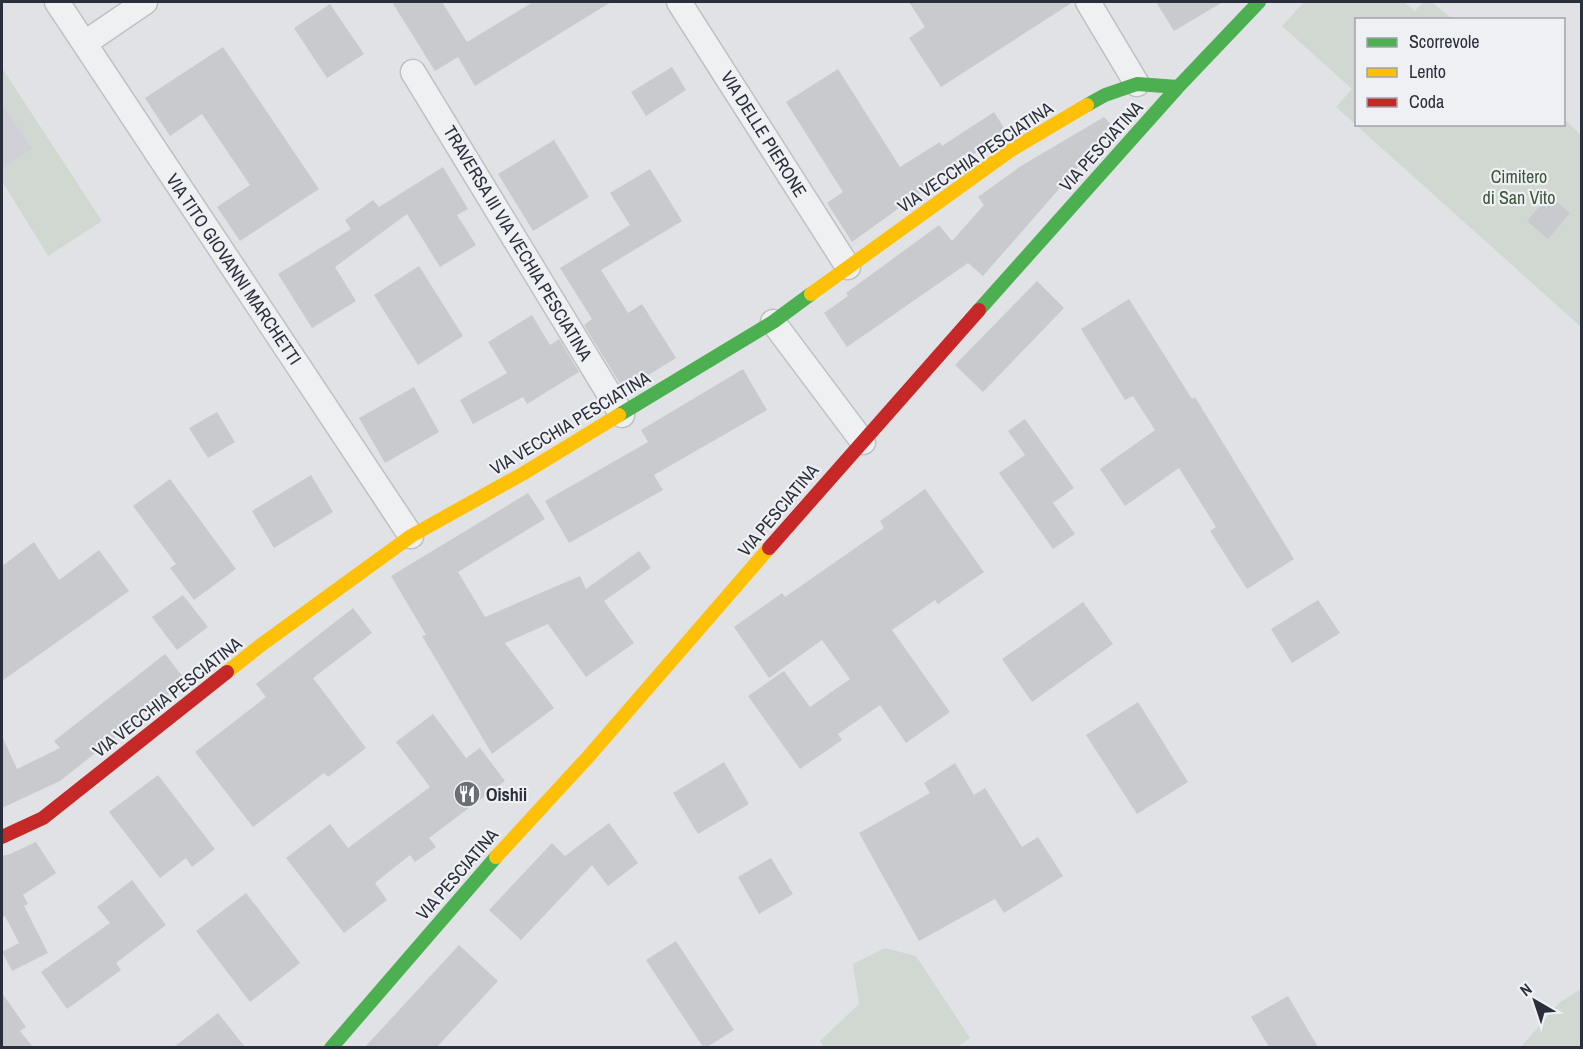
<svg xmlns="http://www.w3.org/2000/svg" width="1583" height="1049" font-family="'Archivo Narrow',sans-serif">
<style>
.built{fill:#cfd1d7}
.green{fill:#d0d8d1}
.building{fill:#c9cacd}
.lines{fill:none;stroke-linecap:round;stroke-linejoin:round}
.street-casing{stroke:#bec0c3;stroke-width:27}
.street{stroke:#eff0f2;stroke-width:24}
.fast{stroke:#4caf50;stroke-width:14}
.slow{stroke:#ffc107;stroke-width:14}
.jam{stroke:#c62828;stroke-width:14}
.labels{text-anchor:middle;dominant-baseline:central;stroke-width:4.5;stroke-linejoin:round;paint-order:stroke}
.street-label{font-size:18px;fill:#2a2f3b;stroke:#eef0f4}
.park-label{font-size:18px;fill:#3c5539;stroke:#eef0f4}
.poi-label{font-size:18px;font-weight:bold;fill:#2a2f3b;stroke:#eef0f4;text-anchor:start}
</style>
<rect width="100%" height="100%" fill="#e0e2e5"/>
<path class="built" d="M 2,103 L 33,149 L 2,169 Z"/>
<path class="green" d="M 1304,2 L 1404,2 L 1415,11 L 1423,2 L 1432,2 L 1452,19 L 1356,20 L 1356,124 L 1564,124 L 1564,119 L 1581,135 L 1581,327 L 1336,107 L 1352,89 L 1282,26 Z
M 2,68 L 102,221 L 48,256 L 2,181 L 2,169 L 33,149 L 2,103 Z
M 885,948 L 916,956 L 970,1038 L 957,1047 L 824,1047 L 820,1041 L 859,1004 L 853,964 Z
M 1581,989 L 1581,1047 L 1521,1047 L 1559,1003 Z"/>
<path class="building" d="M 392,2 L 442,2 L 467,42 L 533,2 L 611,2 L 475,86 L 458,57 L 435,71 Z
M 909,2 L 1073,2 L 941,87 L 909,38 L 925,27 Z
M 1156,2 L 1223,2 L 1174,31 Z
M 330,4 L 364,54 L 327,78 L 294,28 Z
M 223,47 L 319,189 L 240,241 L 217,207 L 250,185 L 202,114 L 170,136 L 145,98 Z
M 672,67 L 686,90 L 646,116 L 631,92 Z
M 838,69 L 900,167 L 940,142 L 942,146 L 994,112 L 1006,131 L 852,242 L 827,203 L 843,192 L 786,102 Z
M 1104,117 L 1113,127 L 983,276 L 968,263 L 847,347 L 824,313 L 848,296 L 846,293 L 939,225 L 952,241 L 984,205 L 978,197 L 1021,166 Z
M 554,140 L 589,197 L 533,231 L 498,174 Z
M 443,167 L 468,209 L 457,215 L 476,245 L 440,267 L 407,214 L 335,267 L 356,301 L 312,328 L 278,274 L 351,229 L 345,220 L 373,200 L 379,207 Z
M 650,169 L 682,221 L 601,270 L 628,313 L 642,304 L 676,358 L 624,390 L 584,325 L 592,319 L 560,268 L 630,225 L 610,193 Z
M 1549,196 L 1570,213 L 1548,239 L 1527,221 Z
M 419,266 L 463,336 L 418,365 L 374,295 Z
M 1037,281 L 1064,308 L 983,392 L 955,365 Z
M 1129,299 L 1192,399 L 1195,397 L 1294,559 L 1247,589 L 1210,531 L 1216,527 L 1179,468 L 1125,506 L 1100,469 L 1155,430 L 1133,396 L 1125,400 L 1081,329 Z
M 532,315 L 550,345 L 559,339 L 579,372 L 527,404 L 523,397 L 473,424 L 460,400 L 507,373 L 488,342 Z
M 743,369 L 767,410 L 654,475 L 663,490 L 569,543 L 545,501 L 648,442 L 641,430 Z
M 414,387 L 439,432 L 385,463 L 359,418 Z
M 217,412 L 235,442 L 208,458 L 189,428 Z
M 1025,419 L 1074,488 L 1053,503 L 1075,534 L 1053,549 L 999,473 L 1025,455 L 1008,431 Z
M 311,475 L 333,512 L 274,548 L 252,511 Z
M 170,479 L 236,569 L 194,600 L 170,568 L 176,564 L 133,506 Z
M 925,489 L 984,572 L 938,604 L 935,600 L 892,630 L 950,712 L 906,743 L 880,705 L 838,734 L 842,740 L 800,769 L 748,696 L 784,671 L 810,707 L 850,679 L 822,640 L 769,678 L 734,627 L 782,593 L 785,597 L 884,528 L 880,521 Z
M 528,493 L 545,519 L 458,572 L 485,617 L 580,576 L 586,589 L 639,551 L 651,568 L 604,601 L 634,643 L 586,677 L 548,624 L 505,643 L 554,708 L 492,754 L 422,636 L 426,635 L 391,576 Z
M 34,542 L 59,580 L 99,550 L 129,591 L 2,681 L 2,566 Z
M 183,595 L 208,627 L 177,650 L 152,617 Z
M 1318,600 L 1340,633 L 1292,663 L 1271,629 Z
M 1083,602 L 1113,644 L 1032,702 L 1002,659 Z
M 353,608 L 372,633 L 313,678 L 366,748 L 328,777 L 324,773 L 253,827 L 195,752 L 266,697 L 256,684 Z
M 165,654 L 186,681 L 60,781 L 2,808 L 2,736 L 17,769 L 60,748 L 54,741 Z
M 1138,702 L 1188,782 L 1137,814 L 1086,735 Z
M 433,714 L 466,758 L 480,748 L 505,781 L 429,838 L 436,847 L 415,862 L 410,855 L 375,883 L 387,900 L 344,933 L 286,858 L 330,824 L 348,848 L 430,787 L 396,742 Z
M 724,762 L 749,804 L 698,834 L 673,793 Z
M 955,763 L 974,795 L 985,788 L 1022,847 L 1038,837 L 1063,876 L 1004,913 L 995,899 L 919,941 L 859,833 L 930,793 L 924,783 Z
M 158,775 L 215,849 L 192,867 L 186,858 L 160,878 L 109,812 Z
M 609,823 L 638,863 L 608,886 L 592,865 L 521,940 L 489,910 L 552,843 L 565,856 Z
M 36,842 L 56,873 L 23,895 L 28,904 L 24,906 L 48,953 L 12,971 L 2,952 L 19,943 L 5,916 L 2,918 L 2,856 L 10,854 Z
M 771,858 L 793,894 L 759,914 L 738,877 Z
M 132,880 L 166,925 L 116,963 L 121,970 L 67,1009 L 41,972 L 110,923 L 97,907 Z
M 246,893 L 300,963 L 250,1002 L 196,931 Z
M 676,941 L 734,1030 L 707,1047 L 703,1047 L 646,960 Z
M 459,945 L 498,981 L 437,1047 L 365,1047 Z
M 2,993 L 26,1027 L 20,1031 L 33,1047 L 2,1047 Z
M 1288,996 L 1318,1047 L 1269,1047 L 1251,1017 Z
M 218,1013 L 245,1047 L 174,1047 Z"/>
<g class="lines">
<defs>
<path id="street" d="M 57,2 L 411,536
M 679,2 L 848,267
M 1088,2 L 1137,84
M 85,43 L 145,2
M 413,72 L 622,415
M 773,322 L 863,442"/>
</defs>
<use href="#street" class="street-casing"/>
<use href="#street" class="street"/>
<path class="fast" d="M 1087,105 L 1105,95 L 1137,84 L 1178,87
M 979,310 L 1178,87 L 1259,2
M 619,415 L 773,322 L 811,294
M 331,1048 L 496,857"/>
<path class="slow" d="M 811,294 L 1011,150 L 1087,105
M 227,672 L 261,645 L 411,536 L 524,473 L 619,415
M 496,857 L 588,757 L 769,548"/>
<path class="jam" d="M 769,548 L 979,310
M 2,837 L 43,818 L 227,672"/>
</g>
<defs>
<symbol id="restaurant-disc" viewBox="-11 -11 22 22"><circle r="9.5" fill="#6a6e76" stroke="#eef0f4"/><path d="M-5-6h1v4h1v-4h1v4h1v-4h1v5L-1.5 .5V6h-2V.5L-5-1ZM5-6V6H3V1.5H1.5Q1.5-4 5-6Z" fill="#fff"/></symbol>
</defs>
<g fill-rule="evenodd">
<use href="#restaurant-disc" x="452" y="779" width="30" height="30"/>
</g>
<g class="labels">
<g class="street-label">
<text transform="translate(764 134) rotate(58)">VIA DELLE PIERONE</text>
<text transform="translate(1101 146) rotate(-48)">VIA PESCIATINA</text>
<text transform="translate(975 157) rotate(-34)">VIA VECCHIA PESCIATINA</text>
<text transform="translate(518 243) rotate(59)">TRAVERSA III VIA VECHIA PESCIATINA</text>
<text transform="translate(234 269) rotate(56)">VIA TITO GIOVANNI MARCHETTI</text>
<text transform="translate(570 423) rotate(-31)">VIA VECCHIA PESCIATINA</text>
<text transform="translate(778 510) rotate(-50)">VIA PESCIATINA</text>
<text transform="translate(167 697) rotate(-38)">VIA VECCHIA PESCIATINA</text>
<text transform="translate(457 874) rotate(-49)">VIA PESCIATINA</text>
</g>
<g class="park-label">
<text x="1519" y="176">Cimitero<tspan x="1519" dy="21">di San Vito</tspan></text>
</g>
<g class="poi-label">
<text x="486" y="794">Oishii</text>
</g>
</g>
<rect width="1583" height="1049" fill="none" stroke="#2a2f3b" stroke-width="6"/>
<rect x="1355" y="18" width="210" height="108" fill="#eef0f4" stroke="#a0a3aa" stroke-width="1.5"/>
<rect x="1367" y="38" width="30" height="9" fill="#4caf50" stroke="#a0a3aa" stroke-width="1.5"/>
<text x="1409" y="48" font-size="18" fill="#2a2f3b">Scorrevole</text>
<rect x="1367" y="68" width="30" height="9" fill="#ffc107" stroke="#a0a3aa" stroke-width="1.5"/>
<text x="1409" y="78" font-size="18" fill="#2a2f3b">Lento</text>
<rect x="1367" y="98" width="30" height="9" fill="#c62828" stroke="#a0a3aa" stroke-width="1.5"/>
<text x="1409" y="108" font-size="18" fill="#2a2f3b">Coda</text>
<g transform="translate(1535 1001) rotate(321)" stroke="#eef0f4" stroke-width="4.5" paint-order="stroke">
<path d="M0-4.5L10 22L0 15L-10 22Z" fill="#2a2f3b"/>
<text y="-9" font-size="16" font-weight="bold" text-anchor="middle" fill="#2a2f3b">N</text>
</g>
</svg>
